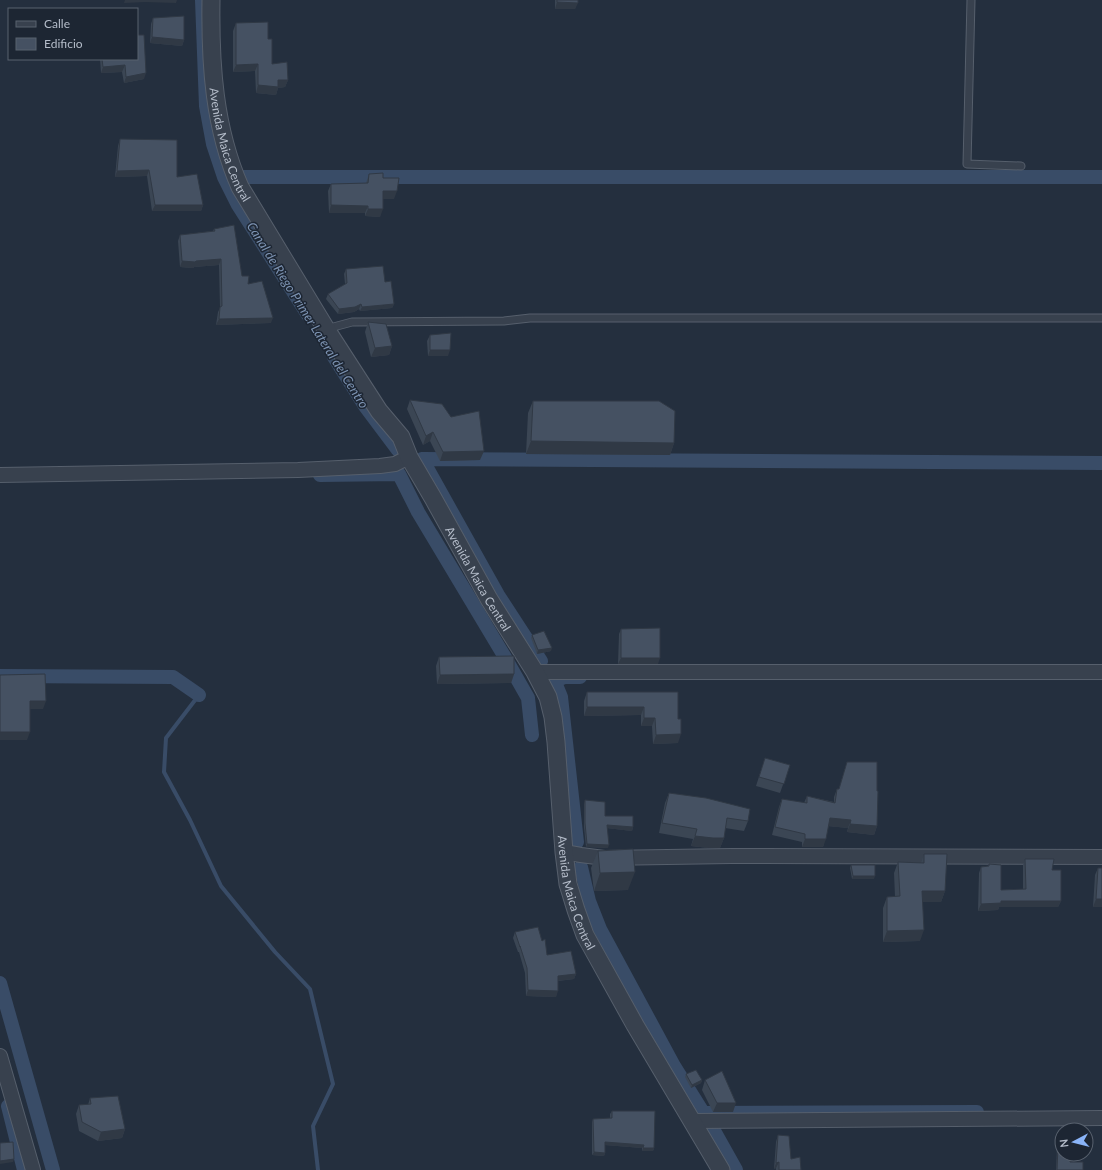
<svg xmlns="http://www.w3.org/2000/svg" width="1102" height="1170" font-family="Lato,sans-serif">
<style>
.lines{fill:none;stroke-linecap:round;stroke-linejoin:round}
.stream{stroke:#394c67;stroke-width:4}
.canal{stroke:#394c67;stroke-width:14}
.service-casing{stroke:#565f6c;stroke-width:9}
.minor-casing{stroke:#565f6c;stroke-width:16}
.tertiary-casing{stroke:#565f6c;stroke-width:19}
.service{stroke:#38414e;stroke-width:7}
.minor{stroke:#38414e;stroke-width:14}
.tertiary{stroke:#38414e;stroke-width:17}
.wall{fill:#3b4654}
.shaded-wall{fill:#303945}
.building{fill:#455162;stroke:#303945}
.labels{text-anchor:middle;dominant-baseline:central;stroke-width:3;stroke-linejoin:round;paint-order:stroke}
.street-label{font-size:12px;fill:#b4bcc9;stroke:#1d2633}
.water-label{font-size:13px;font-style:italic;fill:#7c92b1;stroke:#1d2633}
</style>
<rect width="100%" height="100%" fill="#242f3e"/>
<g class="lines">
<path class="stream" d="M 199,695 L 166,738 L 164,772 L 190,820 L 221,886 L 275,952 L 310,989 L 333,1084 L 313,1126 L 318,1170"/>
<path class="canal" d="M 202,0 L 206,106 L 213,144 L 224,177 L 238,205 L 308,315
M 242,177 L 1102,177
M 334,357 L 365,406 L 398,450
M 422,459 L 1102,463
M 422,459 L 498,595 L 541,661
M 320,475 L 399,474 L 418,512 L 503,654 L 528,698 L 532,735
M 0,676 L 173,677 L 199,695
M 554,680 L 561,697 L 577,842
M 555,681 L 564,677 L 580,677
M 581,867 L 589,901 L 600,929 L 674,1066 L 704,1114
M 0,983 L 53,1170
M 8,1106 L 24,1170
M 704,1113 L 977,1112
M 713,1129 L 736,1170"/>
<defs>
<path id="service" d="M 971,0 L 967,164 L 1021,166
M 326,329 L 352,322 L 504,321 L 530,318 L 1102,318"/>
<path id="minor" d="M 0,475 L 298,470 L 380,466 L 395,464 L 409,457
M 535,672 L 1102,672
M 564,852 L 581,855 L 604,858 L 731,856 L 1102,857
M 0,1056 L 33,1170
M 692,1121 L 1102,1118"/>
<g id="tertiary">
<path id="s1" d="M 211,0 C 210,64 214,128 240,187 L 326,329 L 379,411 L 401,437 L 409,457 L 433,498 L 489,599 L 535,672 L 548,697 L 553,717 L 556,742 L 564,852 L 568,884 L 576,910 L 585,935 L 635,1025 L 721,1170"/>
</g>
</defs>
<use href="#service" class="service-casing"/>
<use href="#minor" class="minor-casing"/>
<use href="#tertiary" class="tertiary-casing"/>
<use href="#service" class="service"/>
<use href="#minor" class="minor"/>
<use href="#tertiary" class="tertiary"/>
</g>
<path class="wall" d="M 555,0 L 578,0 L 575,9 L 555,9 Z
M 153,18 L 184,40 L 182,46 L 150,43 L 151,24 Z
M 236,23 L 268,39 L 272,64 L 288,80 L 285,87 L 278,88 L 276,95 L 256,93 L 255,71 L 233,72 L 233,31 Z
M 100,59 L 137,59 L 144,79 L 124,83 L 122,72 L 101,73 Z
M 120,139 L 177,177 L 203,205 L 201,211 L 152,211 L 147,176 L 115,177 L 118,146 Z
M 369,174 L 383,178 L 394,199 L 383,199 L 380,217 L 365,216 L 365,213 L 329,213 L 328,191 L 331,184 L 366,183 Z
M 214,229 L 242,276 L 248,284 L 271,323 L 216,325 L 218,312 L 220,308 L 219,265 L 194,267 L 193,268 L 180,267 L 178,241 L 180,235 L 213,231 Z
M 346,269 L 385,282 L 394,304 L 392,308 L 360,311 L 359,309 L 354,312 L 338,314 L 326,299 L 328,294 L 345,284 L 344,274 Z
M 368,322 L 392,346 L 389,355 L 371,357 L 365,332 Z
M 430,335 L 448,356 L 428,356 L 427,341 Z
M 410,400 L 451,417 L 480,460 L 440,461 L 430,441 L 423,445 L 407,409 Z
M 533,401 L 674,443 L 670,455 L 526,454 L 528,413 Z
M 621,629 L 658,664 L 618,664 L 619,634 Z
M 532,635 L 551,651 L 537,654 L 531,638 Z
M 439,657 L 514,674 L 511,683 L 437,684 L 436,666 Z
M 587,692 L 678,692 L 678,743 L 653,744 L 652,726 L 641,726 L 641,715 L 584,716 L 584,701 Z
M 765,758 L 790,765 L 780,793 L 756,786 Z
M 847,762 L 877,791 L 877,826 L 874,835 L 847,832 L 848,828 L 828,826 L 823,847 L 802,847 L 802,842 L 772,835 L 779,807 L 782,799 L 804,803 L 807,796 L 834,802 L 834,797 L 837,789 L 839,789 Z
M 669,793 L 748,821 L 744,831 L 725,828 L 724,838 L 720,848 L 709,848 L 691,846 L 693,839 L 659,833 L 665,803 Z
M 585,800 L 605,816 L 633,827 L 632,831 L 607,828 L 608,848 L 586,847 L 584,827 L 584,804 Z
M 598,851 L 628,890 L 594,891 L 591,868 Z
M 924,854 L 945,891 L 941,902 L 922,902 L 920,941 L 883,942 L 883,908 L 887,897 L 895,897 L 894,873 L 898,862 L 921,863 Z
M 1025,859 L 1052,870 L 1061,901 L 1058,907 L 999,907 L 998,910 L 978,911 L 979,873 L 981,867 L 988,866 L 989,864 L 1001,890 L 1023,889 L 1023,865 Z
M 851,865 L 874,879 L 852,879 L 850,868 Z
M 1098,868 L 1102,907 L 1093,907 L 1095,875 Z
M 515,932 L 542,941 L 547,955 L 576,974 L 574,979 L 558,981 L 556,997 L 526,996 L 525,973 L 519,952 L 518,952 L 513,938 Z
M 686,1074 L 702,1080 L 701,1083 L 691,1088 L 685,1077 Z
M 705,1080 L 733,1112 L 713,1112 L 702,1090 Z
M 90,1098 L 125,1129 L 122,1138 L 98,1141 L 79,1131 L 76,1114 L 79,1105 L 88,1105 Z
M 612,1111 L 654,1148 L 653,1151 L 642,1151 L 642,1148 L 605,1145 L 605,1153 L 604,1156 L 592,1155 L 592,1122 L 593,1119 L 610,1118 L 610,1114 Z
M 778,1135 L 791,1159 L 801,1170 L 776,1170 L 776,1168 L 774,1169 L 776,1142 Z
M 1058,1146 L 1070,1162 L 1083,1170 L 1056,1170 L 1057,1149 Z"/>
<path class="shaded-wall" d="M 125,0 L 177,0 L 176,3 L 145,2 L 124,3 Z
M 557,2 L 578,3 L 575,9 L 555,9 Z
M 152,37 L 184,40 L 182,46 L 150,43 Z
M 258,64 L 255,71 L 233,72 L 236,65 Z
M 125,65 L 122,72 L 101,73 L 103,67 Z
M 146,73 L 144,79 L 124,83 L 126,77 Z
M 278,80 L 288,80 L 285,87 L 278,88 L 276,95 L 256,93 L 258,85 Z
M 149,170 L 147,176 L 115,177 L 117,171 Z
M 383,191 L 397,191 L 394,199 L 380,199 Z
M 155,205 L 203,205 L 201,211 L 152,211 Z
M 331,205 L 368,206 L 365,213 L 329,213 Z
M 368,209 L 383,209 L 380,217 L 365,216 Z
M 221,259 L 219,265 L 194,267 L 193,268 L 180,267 L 182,261 Z
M 361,304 L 359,309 L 354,312 L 338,314 L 339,309 Z
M 394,304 L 392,308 L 360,311 L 362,307 Z
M 273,318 L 271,323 L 216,325 L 219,319 Z
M 392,346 L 389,355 L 371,357 L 375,348 Z
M 430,350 L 450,350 L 448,356 L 428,356 Z
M 433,432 L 430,441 L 423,445 L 426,436 Z
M 531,441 L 674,443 L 670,455 L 526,454 Z
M 484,451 L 480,460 L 440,461 L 443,452 Z
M 552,648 L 551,651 L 537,654 L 538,650 Z
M 621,658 L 660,658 L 658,664 L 618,664 Z
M 514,674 L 511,683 L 437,684 L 440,675 Z
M 30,701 L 46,701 L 43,709 L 27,709 Z
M 587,707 L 644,707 L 641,715 L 584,716 Z
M 644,718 L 655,718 L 652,726 L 641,726 Z
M 0,732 L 30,732 L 27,740 L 0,740 Z
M 681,734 L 678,743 L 653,744 L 656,735 Z
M 830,818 L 851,820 L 848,828 L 827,826 Z
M 850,824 L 877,826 L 874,835 L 847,832 Z
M 607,825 L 633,827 L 632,831 L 606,828 Z
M 695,836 L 724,838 L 720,848 L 709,848 L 691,846 Z
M 805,839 L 826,839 L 823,847 L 802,847 Z
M 587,844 L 609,845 L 608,848 L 586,847 Z
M 635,872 L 628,890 L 594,891 L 600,873 Z
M 853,876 L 875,876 L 874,879 L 852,879 Z
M 922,891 L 945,891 L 941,902 L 918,902 Z
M 1096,899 L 1102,899 L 1102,907 L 1093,907 Z
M 1001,901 L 1061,901 L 1058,907 L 999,907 L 998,910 L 978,911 L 981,904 Z
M 924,930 L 920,941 L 883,942 L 887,931 Z
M 576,974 L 574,979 L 556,981 L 558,976 Z
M 528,990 L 558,991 L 556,997 L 526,996 Z
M 702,1080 L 701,1083 L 691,1088 L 692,1085 Z
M 717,1103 L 736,1103 L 733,1112 L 713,1112 Z
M 125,1129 L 122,1138 L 98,1141 L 101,1132 Z
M 605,1142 L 644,1145 L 642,1148 L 604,1145 Z
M 643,1148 L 654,1148 L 653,1151 L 642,1151 Z
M 594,1152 L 605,1153 L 604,1156 L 592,1155 Z
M 14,1159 L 13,1162 L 0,1164 L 0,1161 Z
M 779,1162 L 776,1168 L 774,1169 L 776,1163 Z"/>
<path class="building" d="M 557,0 L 578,0 L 578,3 L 557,2 Z
M 184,16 L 184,40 L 152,37 L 153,18 Z
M 268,22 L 268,39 L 272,39 L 272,64 L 287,62 L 288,80 L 278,80 L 278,87 L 258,85 L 258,64 L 236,65 L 236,23 Z
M 137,35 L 144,35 L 146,73 L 126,77 L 125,65 L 103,67 L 102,59 L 137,59 Z
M 120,139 L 177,140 L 177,177 L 197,174 L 203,205 L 155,205 L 149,170 L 117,171 Z
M 383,173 L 383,178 L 399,178 L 397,191 L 383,191 L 383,209 L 368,209 L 368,206 L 331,205 L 331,184 L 368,183 L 369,174 Z
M 234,225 L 242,276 L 249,276 L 248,284 L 262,281 L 273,318 L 219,319 L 220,307 L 222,306 L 221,259 L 196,261 L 195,262 L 182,261 L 180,235 L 215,231 L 214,229 Z
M 383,266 L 385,282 L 391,281 L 394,304 L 362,307 L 361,304 L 355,307 L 339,309 L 328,294 L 347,283 L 346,269 Z
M 368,322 L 386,324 L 392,346 L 375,348 Z
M 451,333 L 450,350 L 430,350 L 430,335 Z
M 410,400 L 442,404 L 451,417 L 479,411 L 484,451 L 443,452 L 433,432 L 426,436 Z
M 533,401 L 659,401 L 675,411 L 674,443 L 531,441 Z
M 660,628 L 660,658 L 621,658 L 621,629 Z
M 544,631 L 552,648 L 538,650 L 532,635 Z
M 514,656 L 514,674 L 440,675 L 439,657 Z
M 45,674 L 46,701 L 30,701 L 30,732 L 0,732 L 0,675 Z
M 587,692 L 678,692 L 678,719 L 681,719 L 681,734 L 656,735 L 655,718 L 644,718 L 644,707 L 587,707 Z
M 765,758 L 790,765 L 784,784 L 759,777 Z
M 847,762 L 877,762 L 877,791 L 878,791 L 877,826 L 850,824 L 851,820 L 830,818 L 826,839 L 805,839 L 805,834 L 775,827 L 782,799 L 807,803 L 807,796 L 835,803 L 837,789 L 839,789 Z
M 669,793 L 706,798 L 750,809 L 748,821 L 727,818 L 724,838 L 713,838 L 695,836 L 697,829 L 662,823 Z
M 585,800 L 605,802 L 605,816 L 633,816 L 633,827 L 607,825 L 609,845 L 587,844 L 585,823 Z
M 633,849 L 635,872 L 600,873 L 598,851 Z
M 924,854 L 947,854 L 945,891 L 922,891 L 924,930 L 887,931 L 887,897 L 900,896 L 898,862 L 924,863 Z
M 1025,859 L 1054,859 L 1052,870 L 1061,870 L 1061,901 L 1001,901 L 1001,903 L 981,904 L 981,867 L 989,866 L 989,864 L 1001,865 L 1001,890 L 1026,889 Z
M 851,865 L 875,865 L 875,876 L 853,876 Z
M 1098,868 L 1102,868 L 1102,899 L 1096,899 Z
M 538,927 L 542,941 L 545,939 L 547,955 L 571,951 L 576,974 L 558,976 L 558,991 L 528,990 L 527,968 L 520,946 L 520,947 L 515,932 Z
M 696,1070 L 702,1080 L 692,1085 L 686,1074 Z
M 722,1071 L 736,1103 L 717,1103 L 705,1080 Z
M 118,1096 L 125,1129 L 101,1132 L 82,1122 L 79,1105 L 91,1104 L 90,1098 Z
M 612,1111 L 655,1111 L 654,1148 L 643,1148 L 644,1145 L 605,1142 L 605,1153 L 594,1152 L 593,1119 L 612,1118 Z
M 778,1135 L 789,1136 L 791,1159 L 800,1157 L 801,1170 L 779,1170 L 779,1162 L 776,1163 Z
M 13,1142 L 14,1159 L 0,1161 L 0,1143 Z
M 1058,1146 L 1062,1146 L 1062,1154 L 1071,1154 L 1070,1162 L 1083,1162 L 1083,1170 L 1057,1170 Z"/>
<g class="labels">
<g class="street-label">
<text stroke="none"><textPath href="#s1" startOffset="147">Avenida Maica Central</textPath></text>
<text stroke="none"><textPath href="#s1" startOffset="650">Avenida Maica Central</textPath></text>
<text stroke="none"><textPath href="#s1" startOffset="986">Avenida Maica Central</textPath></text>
</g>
<g class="water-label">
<text transform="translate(308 315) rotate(58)">Canal de Riego Primer Lateral del Centro</text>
</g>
</g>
<rect x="8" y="8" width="130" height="52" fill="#1d2633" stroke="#59626f"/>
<rect x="16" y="21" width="20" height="6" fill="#38414e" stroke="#59626f"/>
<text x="44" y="28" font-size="12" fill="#b4bcc9">Calle</text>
<rect x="16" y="38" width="20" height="12" fill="#455162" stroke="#59626f"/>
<text x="44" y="48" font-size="12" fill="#b4bcc9">Edificio</text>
<g transform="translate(1074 1142) rotate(263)"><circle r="19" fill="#1d2633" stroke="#59626f"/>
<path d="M0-3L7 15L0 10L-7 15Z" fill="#8ab4f8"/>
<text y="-6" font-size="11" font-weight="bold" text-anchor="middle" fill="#b4bcc9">N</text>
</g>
</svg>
